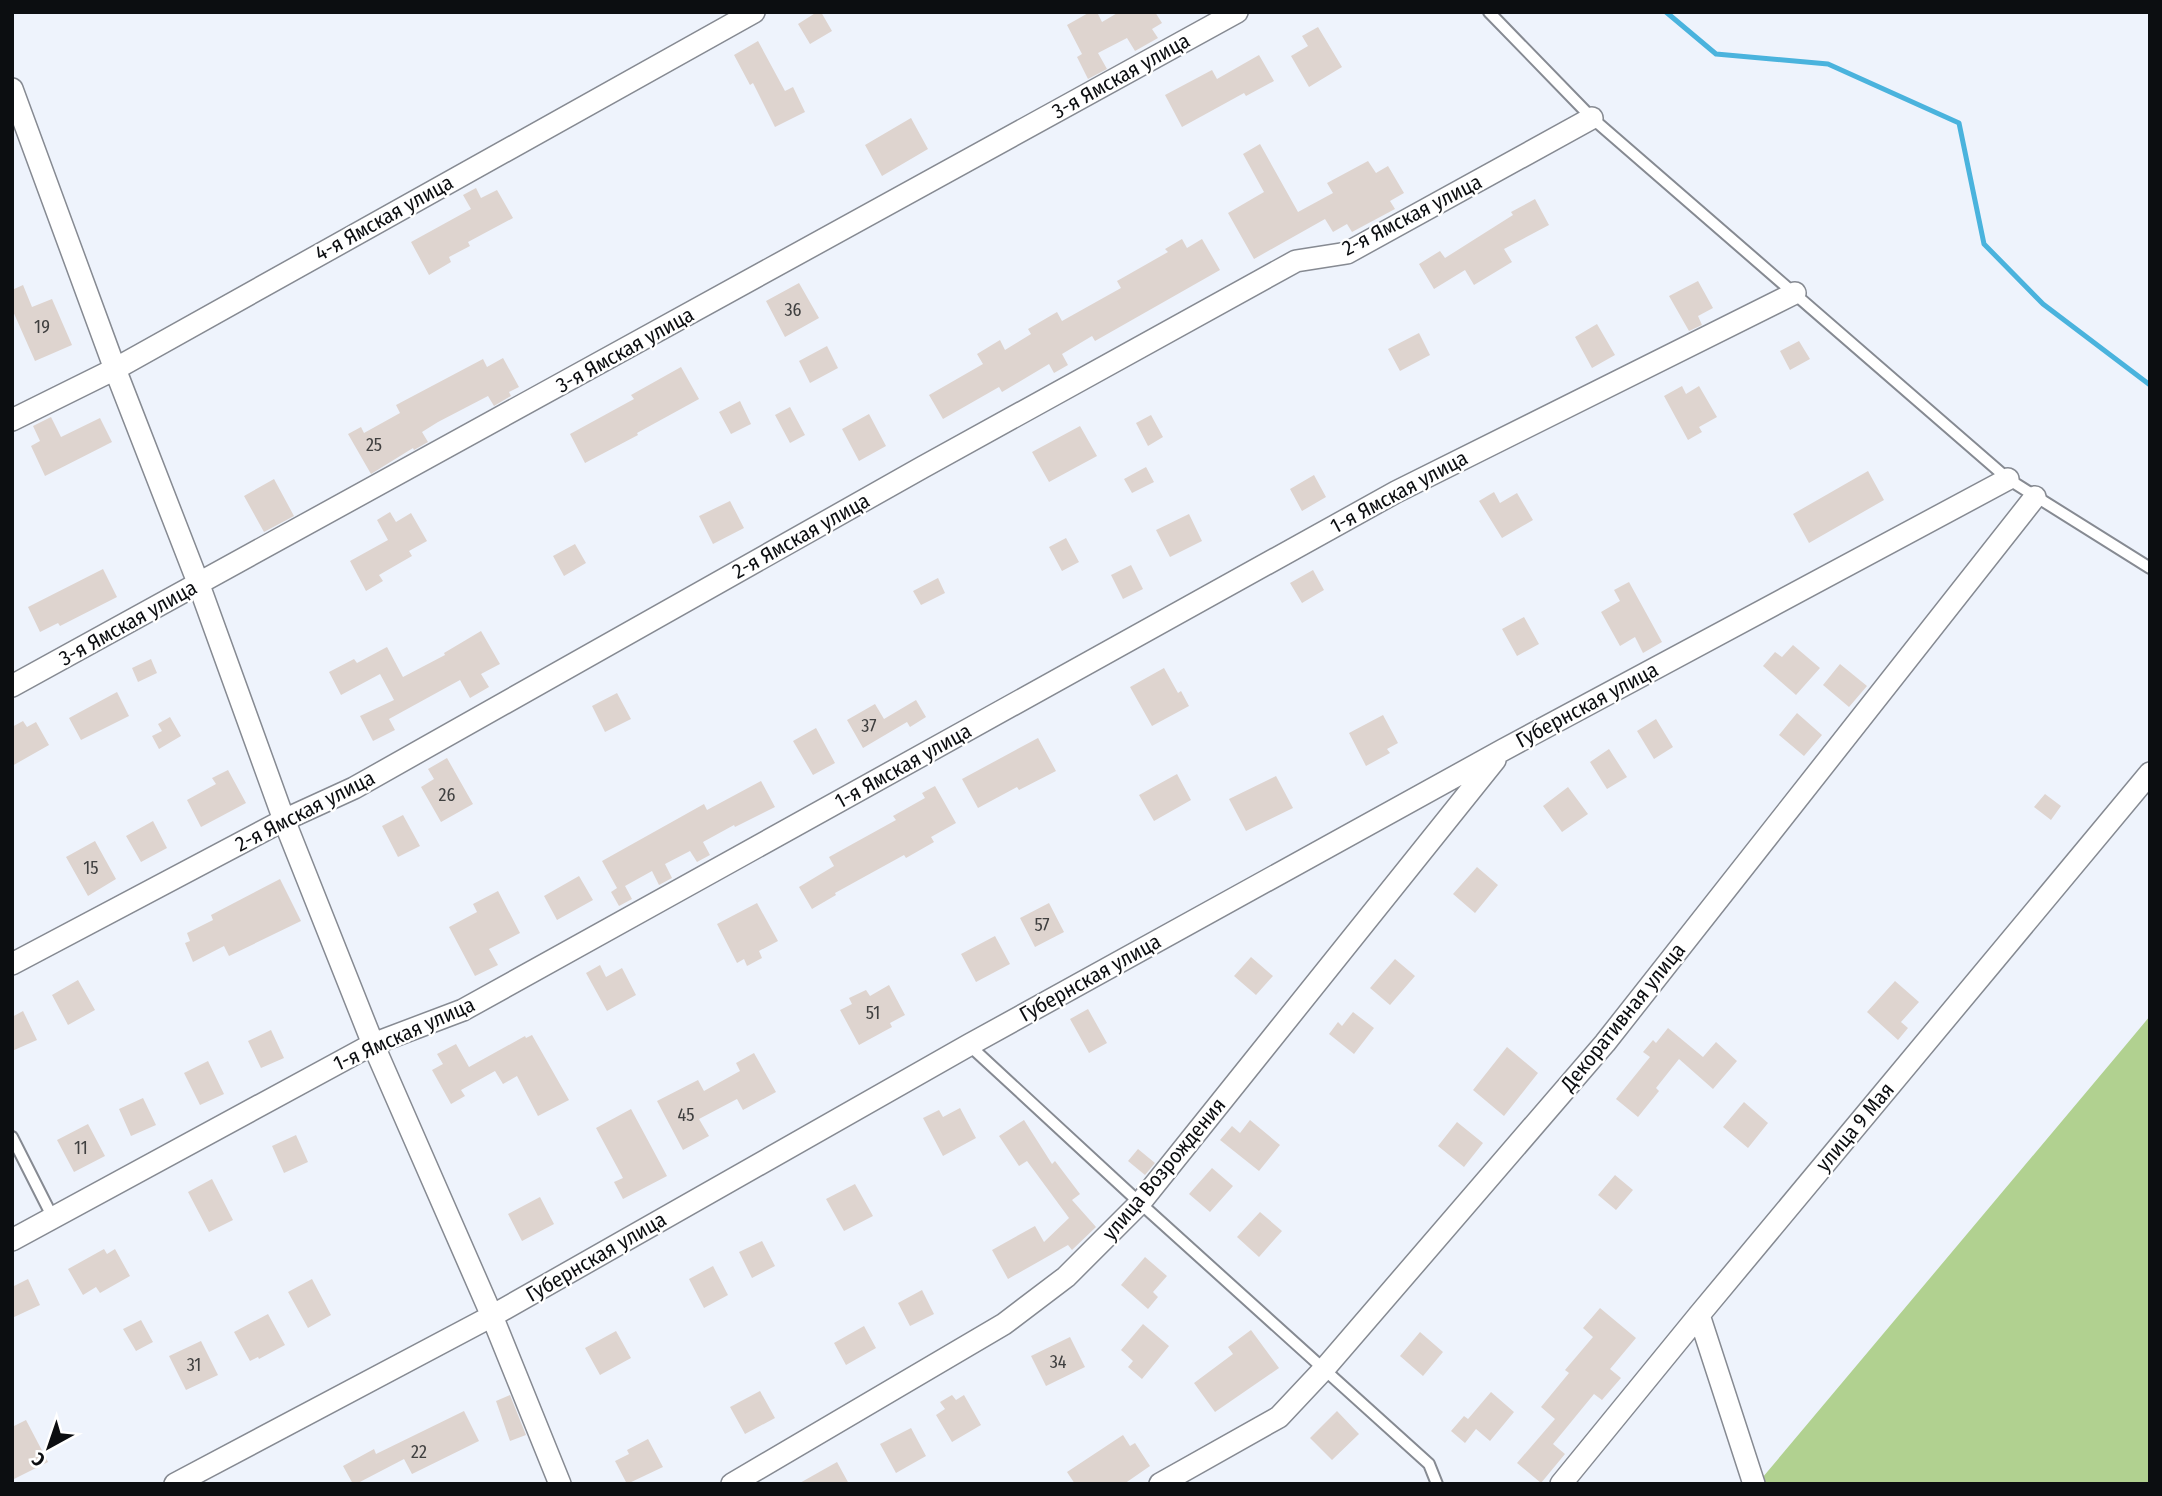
<svg xmlns="http://www.w3.org/2000/svg" width="2162" height="1496" font-family="'Fira Sans Condensed',sans-serif">
<style>
.green{fill:#b1d190}
.lines{fill:none;stroke-linecap:round;stroke-linejoin:round}
.stream{stroke:#4ab3dd;stroke-width:5}
.building{fill:#ded4cf}
.service-casing{stroke:#868a92;stroke-width:14}
.minor-casing{stroke:#868a92;stroke-width:24}
.service{stroke:#fff;stroke-width:10}
.minor{stroke:#fff;stroke-width:21}
.labels{text-anchor:middle;dominant-baseline:central;stroke-width:5;stroke-linejoin:round;paint-order:stroke}
.number-label{font-size:18px;fill:#404040}
.street-label{font-size:21px;fill:#0c0e11;stroke:#fff}
</style>
<rect width="100%" height="100%" fill="#eef3fc"/>
<path class="green" d="M 2150,1016 L 2150,1484 L 1757,1484 L 2125,1046 Z"/>
<g class="lines">
<path class="stream" d="M 1666,12 L 1716,54 L 1828,64 L 1959,123 L 1984,244 L 2043,304 L 2150,385"/>
</g>
<path class="building" d="M 817,12 L 821,12 L 832,31 L 810,44 L 798,24 Z
M 1090,12 L 1097,12 L 1102,22 L 1119,12 L 1155,12 L 1162,23 L 1152,29 L 1158,38 L 1135,51 L 1127,38 L 1098,53 L 1107,69 L 1088,79 L 1077,57 L 1082,54 L 1067,25 Z
M 1318,27 L 1342,67 L 1309,87 L 1291,56 L 1308,46 L 1302,36 Z
M 758,41 L 785,91 L 793,87 L 805,112 L 775,127 L 753,83 L 750,85 L 734,55 Z
M 1259,55 L 1274,81 L 1246,96 L 1244,93 L 1182,127 L 1165,95 L 1212,70 L 1217,79 Z
M 911,118 L 928,149 L 882,176 L 865,145 Z
M 1260,144 L 1298,212 L 1333,193 L 1327,183 L 1368,161 L 1376,173 L 1388,166 L 1404,193 L 1390,201 L 1395,209 L 1352,232 L 1347,224 L 1333,232 L 1325,219 L 1254,259 L 1228,213 L 1264,192 L 1243,154 Z
M 476,188 L 481,198 L 497,190 L 513,218 L 468,242 L 470,246 L 449,257 L 451,262 L 429,275 L 411,242 L 471,209 L 463,195 Z
M 1535,199 L 1549,225 L 1504,249 L 1512,262 L 1474,285 L 1465,270 L 1434,289 L 1419,264 L 1440,251 L 1445,258 L 1513,215 L 1511,212 Z
M 1182,239 L 1187,248 L 1202,239 L 1220,270 L 1095,341 L 1092,336 L 1062,354 L 1068,365 L 1054,373 L 1049,364 L 1002,392 L 999,387 L 943,419 L 929,395 L 983,364 L 977,354 L 1000,340 L 1005,350 L 1031,334 L 1028,329 L 1057,312 L 1062,321 L 1121,288 L 1117,281 L 1168,252 L 1165,249 Z
M 1698,281 L 1713,308 L 1698,316 L 1702,325 L 1689,331 L 1669,296 Z
M 799,283 L 819,318 L 785,337 L 766,301 Z
M 23,285 L 32,307 L 52,299 L 72,345 L 35,361 L 12,309 L 12,290 Z
M 1597,324 L 1615,355 L 1592,368 L 1575,337 Z
M 1419,333 L 1430,355 L 1400,371 L 1388,349 Z
M 1799,341 L 1810,359 L 1790,370 L 1780,351 Z
M 827,346 L 838,368 L 810,383 L 799,361 Z
M 503,358 L 519,387 L 509,392 L 511,396 L 494,406 L 488,396 L 438,422 L 422,432 L 428,442 L 414,450 L 413,448 L 371,474 L 348,434 L 361,427 L 364,433 L 400,413 L 396,405 L 483,359 L 487,367 Z
M 681,367 L 699,399 L 637,433 L 638,435 L 585,463 L 570,434 L 634,399 L 631,395 Z
M 1682,386 L 1686,394 L 1699,386 L 1717,417 L 1699,427 L 1702,432 L 1688,440 L 1664,396 Z
M 740,401 L 751,424 L 731,434 L 719,412 Z
M 790,407 L 805,435 L 790,443 L 775,415 Z
M 869,414 L 886,446 L 859,461 L 842,429 Z
M 1151,415 L 1163,437 L 1148,446 L 1136,423 Z
M 51,417 L 61,437 L 100,418 L 112,442 L 45,476 L 31,446 L 40,441 L 33,426 Z
M 1080,426 L 1097,456 L 1049,482 L 1032,452 Z
M 1146,467 L 1154,482 L 1132,493 L 1124,479 Z
M 1868,471 L 1884,500 L 1809,543 L 1793,514 Z
M 1314,475 L 1326,497 L 1302,511 L 1290,489 Z
M 274,479 L 294,516 L 264,532 L 244,496 Z
M 1494,492 L 1500,503 L 1517,493 L 1533,520 L 1502,538 L 1479,501 Z
M 730,501 L 744,528 L 713,544 L 699,516 Z
M 390,512 L 396,522 L 411,513 L 427,541 L 409,551 L 412,556 L 379,575 L 383,581 L 366,591 L 350,561 L 388,540 L 377,520 Z
M 1189,514 L 1202,541 L 1170,557 L 1156,530 Z
M 1066,538 L 1079,562 L 1062,571 L 1049,547 Z
M 575,544 L 586,563 L 564,576 L 553,556 Z
M 1131,565 L 1143,589 L 1123,599 L 1111,575 Z
M 103,569 L 117,597 L 60,626 L 58,623 L 40,632 L 28,607 Z
M 1313,570 L 1324,590 L 1302,603 L 1290,583 Z
M 938,578 L 945,593 L 921,605 L 913,591 Z
M 1629,582 L 1662,642 L 1643,653 L 1635,637 L 1620,646 L 1601,612 L 1620,601 L 1614,590 Z
M 1524,617 L 1539,644 L 1517,656 L 1502,629 Z
M 481,631 L 500,664 L 481,674 L 489,687 L 470,698 L 460,680 L 389,719 L 395,730 L 373,741 L 360,716 L 394,700 L 380,674 L 341,695 L 329,672 L 354,659 L 357,663 L 387,647 L 403,677 L 445,655 L 444,653 Z
M 1793,645 L 1820,668 L 1796,695 L 1763,666 L 1775,652 L 1782,657 Z
M 151,659 L 157,673 L 138,682 L 132,668 Z
M 1840,664 L 1867,686 L 1849,707 L 1823,685 Z
M 1164,668 L 1178,693 L 1181,691 L 1189,706 L 1152,726 L 1130,687 Z
M 117,692 L 129,716 L 81,740 L 69,718 Z
M 617,693 L 631,719 L 605,732 L 592,706 Z
M 916,700 L 926,717 L 910,727 L 907,722 L 863,748 L 847,720 L 875,704 L 884,719 Z
M 1797,713 L 1822,735 L 1804,756 L 1779,735 Z
M 1383,715 L 1398,743 L 1387,749 L 1390,753 L 1366,766 L 1349,733 Z
M 170,717 L 181,736 L 159,749 L 152,736 L 162,731 L 158,724 Z
M 1656,719 L 1673,747 L 1654,759 L 1637,731 Z
M 23,721 L 27,727 L 36,722 L 49,745 L 12,766 L 12,727 Z
M 816,728 L 835,763 L 813,775 L 793,741 Z
M 1038,738 L 1056,771 L 1019,790 L 1017,787 L 978,808 L 962,779 Z
M 1609,749 L 1627,777 L 1607,789 L 1590,762 Z
M 447,758 L 473,804 L 441,822 L 421,787 L 434,779 L 428,769 Z
M 228,770 L 246,803 L 201,827 L 187,800 L 216,784 L 212,778 Z
M 1177,774 L 1191,800 L 1154,821 L 1139,795 Z
M 1276,776 L 1293,808 L 1246,831 L 1229,799 Z
M 761,781 L 775,807 L 735,827 L 734,825 L 703,842 L 710,855 L 697,862 L 690,851 L 665,864 L 672,878 L 659,885 L 652,871 L 625,886 L 632,899 L 619,906 L 611,892 L 617,888 L 602,861 L 704,804 L 707,810 Z
M 935,786 L 956,823 L 931,837 L 934,842 L 906,858 L 904,855 L 864,877 L 835,893 L 836,895 L 812,909 L 799,887 L 834,866 L 829,857 L 896,820 L 893,816 L 925,798 L 922,793 Z
M 1568,787 L 1588,814 L 1562,832 L 1543,806 Z
M 2045,794 L 2061,806 L 2051,820 L 2034,807 Z
M 403,815 L 420,846 L 398,857 L 382,826 Z
M 153,821 L 167,848 L 141,862 L 126,836 Z
M 95,841 L 116,879 L 88,896 L 66,857 Z
M 1477,867 L 1498,885 L 1475,913 L 1453,894 Z
M 579,876 L 593,900 L 557,920 L 544,896 Z
M 280,879 L 301,921 L 229,956 L 224,946 L 193,962 L 185,943 L 190,941 L 187,933 L 213,920 L 211,915 Z
M 498,891 L 520,933 L 489,949 L 498,965 L 475,976 L 449,927 L 477,912 L 473,904 Z
M 757,903 L 778,941 L 759,951 L 762,958 L 747,966 L 744,959 L 737,963 L 717,924 Z
M 1049,903 L 1064,932 L 1035,947 L 1020,918 Z
M 995,936 L 1010,964 L 976,982 L 961,954 Z
M 1251,957 L 1273,976 L 1256,995 L 1234,976 Z
M 1395,959 L 1415,976 L 1390,1005 L 1370,988 Z
M 600,965 L 606,977 L 622,968 L 636,995 L 607,1011 L 586,973 Z
M 78,980 L 95,1010 L 68,1025 L 52,995 Z
M 1895,981 L 1919,1002 L 1901,1022 L 1908,1028 L 1898,1040 L 1867,1012 Z
M 889,985 L 905,1015 L 890,1023 L 892,1027 L 859,1045 L 840,1010 L 852,1004 L 849,998 L 866,990 L 870,996 Z
M 1088,1009 L 1107,1043 L 1089,1053 L 1070,1019 Z
M 23,1011 L 37,1040 L 12,1051 L 12,1017 Z
M 1353,1012 L 1374,1028 L 1354,1054 L 1329,1034 L 1338,1022 L 1342,1026 Z
M 1668,1028 L 1703,1057 L 1716,1042 L 1737,1061 L 1713,1089 L 1679,1059 L 1656,1088 L 1659,1091 L 1638,1117 L 1616,1099 L 1650,1057 L 1643,1052 L 1653,1040 L 1656,1043 Z
M 271,1030 L 284,1058 L 261,1068 L 248,1041 Z
M 532,1035 L 569,1100 L 538,1116 L 517,1076 L 503,1084 L 495,1071 L 461,1090 L 465,1096 L 451,1104 L 432,1070 L 443,1064 L 437,1054 L 456,1044 L 469,1067 L 525,1036 L 526,1038 Z
M 1507,1047 L 1538,1073 L 1504,1116 L 1473,1090 Z
M 754,1053 L 776,1092 L 743,1110 L 737,1099 L 699,1119 L 709,1136 L 683,1150 L 657,1101 L 698,1080 L 704,1091 L 740,1071 L 736,1063 Z
M 208,1061 L 224,1094 L 200,1105 L 184,1073 Z
M 143,1098 L 156,1125 L 131,1136 L 119,1109 Z
M 1744,1102 L 1768,1123 L 1748,1148 L 1723,1127 Z
M 960,1108 L 976,1138 L 943,1156 L 923,1118 L 939,1110 L 943,1117 Z
M 631,1109 L 667,1176 L 623,1199 L 614,1182 L 623,1178 L 596,1128 Z
M 1024,1120 L 1052,1164 L 1055,1161 L 1080,1194 L 1072,1200 L 1096,1227 L 1072,1250 L 1068,1245 L 1008,1279 L 992,1250 L 1035,1226 L 1044,1242 L 1069,1218 L 1027,1161 L 1019,1166 L 999,1136 Z
M 1250,1120 L 1280,1145 L 1259,1171 L 1220,1140 L 1232,1126 L 1240,1133 Z
M 1457,1122 L 1483,1143 L 1464,1167 L 1438,1146 Z
M 88,1124 L 105,1156 L 74,1172 L 57,1140 Z
M 296,1135 L 308,1162 L 284,1173 L 272,1146 Z
M 1138,1149 L 1155,1163 L 1145,1175 L 1128,1161 Z
M 1212,1168 L 1233,1186 L 1210,1212 L 1189,1194 Z
M 1615,1175 L 1633,1190 L 1616,1210 L 1598,1195 Z
M 212,1179 L 233,1220 L 209,1232 L 188,1192 Z
M 855,1184 L 873,1216 L 844,1231 L 826,1199 Z
M 540,1197 L 554,1224 L 522,1241 L 508,1214 Z
M 1260,1212 L 1282,1231 L 1259,1257 L 1237,1237 Z
M 762,1241 L 775,1266 L 752,1278 L 739,1252 Z
M 104,1249 L 107,1254 L 115,1249 L 130,1276 L 100,1293 L 96,1287 L 83,1295 L 68,1269 Z
M 1145,1257 L 1167,1276 L 1153,1292 L 1158,1297 L 1148,1309 L 1121,1285 Z
M 713,1266 L 728,1295 L 704,1308 L 689,1279 Z
M 28,1279 L 40,1305 L 12,1318 L 12,1287 Z
M 312,1279 L 331,1315 L 308,1328 L 288,1292 Z
M 922,1290 L 934,1314 L 910,1326 L 898,1303 Z
M 1600,1308 L 1636,1338 L 1610,1369 L 1621,1378 L 1602,1400 L 1594,1394 L 1553,1444 L 1565,1454 L 1541,1483 L 1517,1463 L 1555,1419 L 1541,1407 L 1569,1373 L 1565,1370 L 1593,1337 L 1583,1328 Z
M 268,1314 L 285,1345 L 259,1359 L 258,1357 L 250,1361 L 234,1332 Z
M 141,1320 L 153,1342 L 136,1351 L 123,1329 Z
M 1143,1324 L 1169,1346 L 1142,1379 L 1128,1367 L 1133,1361 L 1121,1350 Z
M 864,1326 L 876,1348 L 846,1365 L 834,1343 Z
M 1251,1330 L 1279,1368 L 1215,1412 L 1194,1383 L 1233,1354 L 1228,1347 Z
M 616,1331 L 631,1358 L 600,1375 L 585,1348 Z
M 1420,1332 L 1443,1352 L 1423,1376 L 1400,1356 Z
M 1070,1337 L 1085,1367 L 1046,1386 L 1031,1356 Z
M 201,1341 L 218,1375 L 186,1390 L 169,1356 Z
M 760,1391 L 775,1418 L 745,1434 L 730,1407 Z
M 1491,1392 L 1514,1412 L 1490,1441 L 1476,1429 L 1465,1443 L 1451,1431 L 1464,1416 L 1468,1419 Z
M 510,1395 L 526,1435 L 510,1441 L 496,1401 Z
M 952,1395 L 956,1400 L 964,1395 L 981,1425 L 952,1442 L 936,1415 L 945,1409 L 940,1402 Z
M 464,1411 L 479,1441 L 412,1474 L 404,1459 L 356,1484 L 353,1484 L 343,1466 L 374,1449 L 376,1454 Z
M 1337,1411 L 1359,1434 L 1332,1460 L 1310,1438 Z
M 26,1420 L 48,1462 L 12,1480 L 12,1427 Z
M 911,1428 L 926,1456 L 896,1473 L 880,1444 Z
M 1123,1435 L 1130,1446 L 1135,1443 L 1150,1466 L 1124,1484 L 1075,1484 L 1067,1472 Z
M 648,1439 L 663,1467 L 627,1484 L 615,1461 L 629,1454 L 627,1450 Z
M 837,1462 L 849,1484 L 798,1484 Z"/>
<g class="lines">
<defs>
<path id="service" d="M 1489,12 L 1592,118 L 2008,479 L 2150,568
M 969,1045 L 1140,1203 L 1429,1464 L 1437,1484
M 12,1137 L 53,1218"/>
<path id="minor" d="M 12,89 L 115,369 L 199,585 L 284,820 L 373,1044 L 492,1316 L 560,1484
M 12,420 L 115,369 L 754,12
M 12,686 L 1237,12
M 12,964 L 284,820 L 354,788 L 923,467 L 1296,261 L 1347,253 L 1592,118
M 12,1240 L 373,1044 L 463,1010 L 1396,492 L 1795,293
M 1699,1315 L 1754,1484
M 175,1484 L 492,1316 L 969,1045 L 1503,750 L 2008,479
M 732,1484 L 1004,1324 L 1066,1277 L 1140,1203 L 1495,760
M 1160,1484 L 1279,1417 L 1325,1368 L 1605,1043 L 2035,497
M 1561,1484 L 1699,1315 L 2150,773"/>
</defs>
<use href="#service" class="service-casing"/>
<use href="#minor" class="minor-casing"/>
<use href="#service" class="service"/>
<use href="#minor" class="minor"/>
</g>
<g class="labels">
<g class="number-label">
<text x="793" y="310">36</text>
<text x="42" y="327">19</text>
<text x="374" y="445">25</text>
<text x="869" y="726">37</text>
<text x="447" y="795">26</text>
<text x="91" y="868">15</text>
<text x="1042" y="925">57</text>
<text x="873" y="1013">51</text>
<text x="686" y="1115">45</text>
<text x="81" y="1148">11</text>
<text x="1058" y="1362">34</text>
<text x="194" y="1365">31</text>
<text x="419" y="1452">22</text>
</g>
<g class="street-label">
<text transform="translate(1121 76) rotate(-29)">3-я Ямская улица</text>
<text transform="translate(1412 215) rotate(-27)">2-я Ямская улица</text>
<text transform="translate(384 218) rotate(-29)">4-я Ямская улица</text>
<text transform="translate(625 350) rotate(-29)">3-я Ямская улица</text>
<text transform="translate(1399 492) rotate(-28)">1-я Ямская улица</text>
<text transform="translate(801 536) rotate(-29)">2-я Ямская улица</text>
<text transform="translate(128 623) rotate(-29)">3-я Ямская улица</text>
<text transform="translate(1587 705) rotate(-28)">Губернская улица</text>
<text transform="translate(903 766) rotate(-29)">1-я Ямская улица</text>
<text transform="translate(305 811) rotate(-27)">2-я Ямская улица</text>
<text transform="translate(1090 978) rotate(-29)">Губернская улица</text>
<text transform="translate(1623 1017) rotate(-51)">Декоративная улица</text>
<text transform="translate(404 1034) rotate(-24)">1-я Ямская улица</text>
<text transform="translate(1855 1127) rotate(-50)">улица 9 Мая</text>
<text transform="translate(1164 1169) rotate(-50)">улица Возрождения</text>
<text transform="translate(596 1257) rotate(-30)">Губернская улица</text>
</g>
</g>
<rect width="2162" height="1496" fill="none" stroke="#0c0e11" stroke-width="28"/>
<g transform="translate(49 1447) rotate(220)" stroke="#ffffff" stroke-width="5" paint-order="stroke">
<path d="M0-5L12 26L0 18L-12 26Z" fill="#0c0e11"/>
<text y="-10" font-size="19" font-weight="bold" text-anchor="middle" fill="#0c0e11">С</text>
</g>
</svg>
